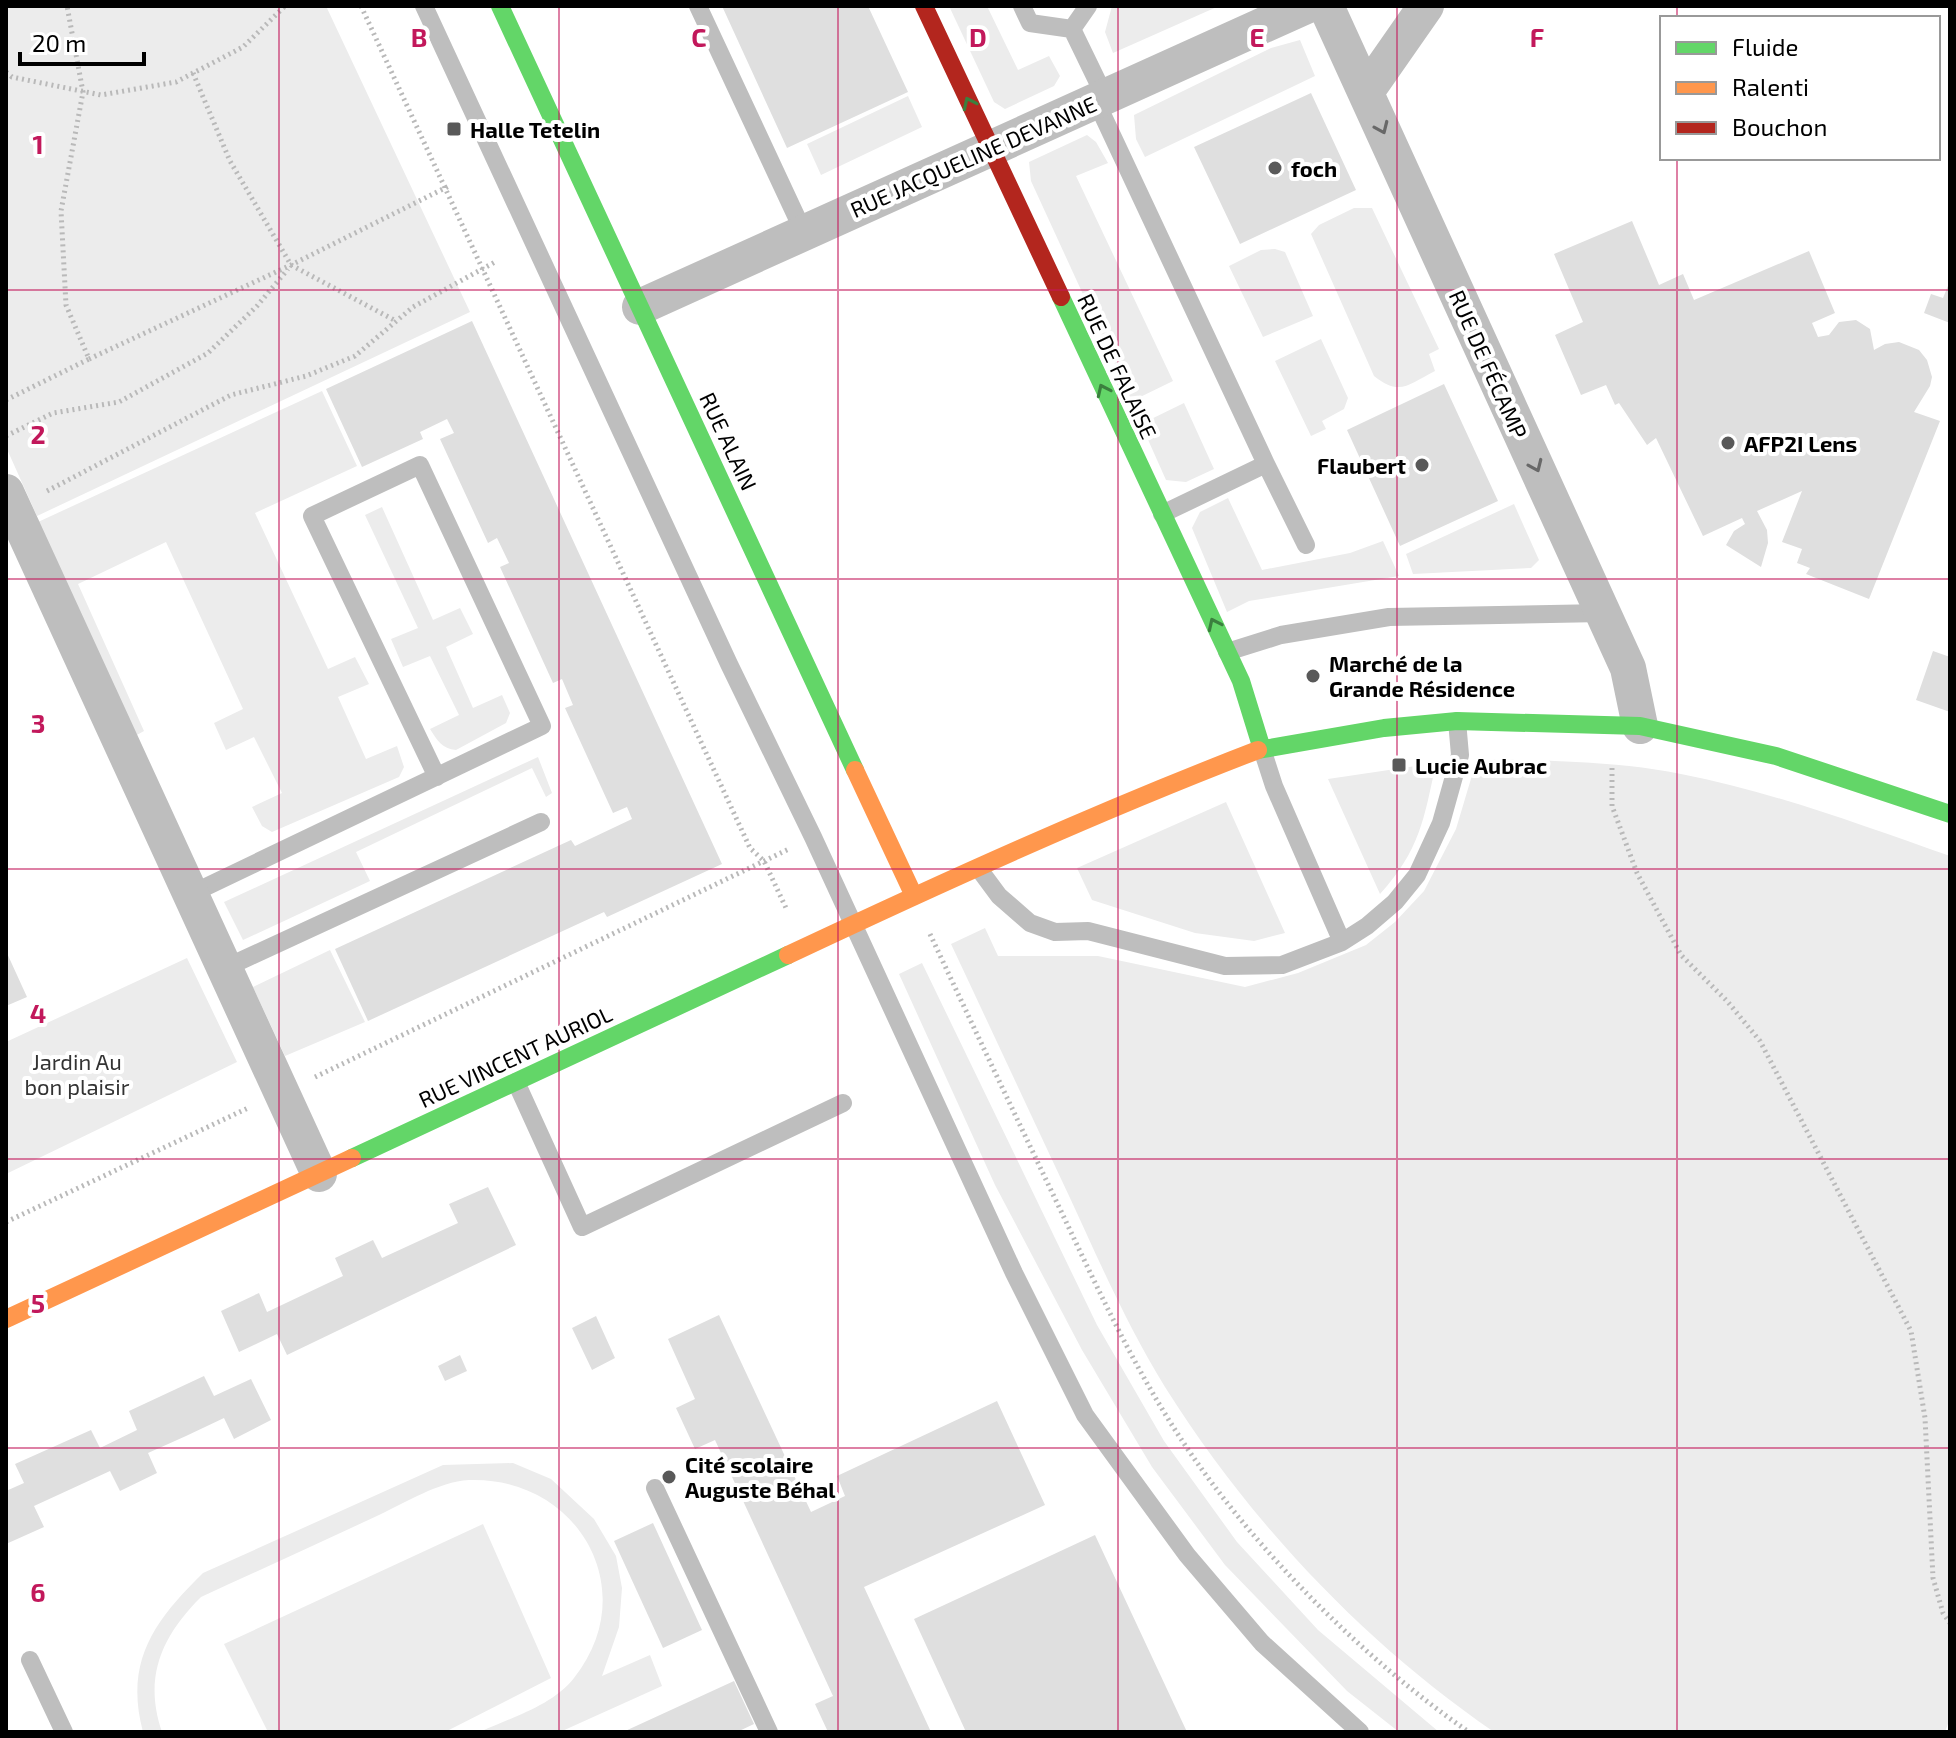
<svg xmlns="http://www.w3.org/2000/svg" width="1956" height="1738" font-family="'Exo 2',sans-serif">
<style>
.green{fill:#ececec}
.building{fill:#dfdfdf}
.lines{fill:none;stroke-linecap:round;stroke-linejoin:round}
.path{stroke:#b9b9b9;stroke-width:5;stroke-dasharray:2 4;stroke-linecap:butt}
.lane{stroke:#bebebe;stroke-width:18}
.street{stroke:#bebebe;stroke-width:36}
.fast{stroke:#63d668;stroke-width:18}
.slow{stroke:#ff974d;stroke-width:18}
.jam{stroke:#b3261e;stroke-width:18}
.oneway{stroke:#3b803e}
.oneway2{stroke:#686868}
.grid{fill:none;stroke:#c2185b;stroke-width:2;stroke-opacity:0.55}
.poi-dot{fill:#595959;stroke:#fff;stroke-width:3}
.labels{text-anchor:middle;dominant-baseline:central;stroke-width:8;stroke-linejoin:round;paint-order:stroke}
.poi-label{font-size:22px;font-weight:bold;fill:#000;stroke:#fff;text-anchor:start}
.street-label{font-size:22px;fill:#000;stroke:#fff}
.park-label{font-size:22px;fill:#333;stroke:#fff}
.grid-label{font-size:26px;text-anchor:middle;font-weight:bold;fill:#c2185b;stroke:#fff;stroke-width:8;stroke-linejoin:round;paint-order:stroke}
</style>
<rect width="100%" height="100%" fill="#fff"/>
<path class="green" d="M 6,6 L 326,6 L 470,312 L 37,516 L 6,447 Z
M 949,6 L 987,6 L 1018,70 L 1049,56 L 1060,76 L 1054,86 L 1005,109 L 994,102 Z
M 1112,6 L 1219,6 L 1113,53 L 1105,32 Z
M 1300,40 L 1315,76 L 1145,157 L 1136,139 L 1134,115 L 1271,48 Z
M 908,96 L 922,127 L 821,175 L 807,144 Z
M 1087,135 L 1096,142 L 1108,163 L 1076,176 L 1173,381 L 1132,401 L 1031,181 L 1029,162 Z
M 1354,208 L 1372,208 L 1439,349 L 1429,354 L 1435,371 C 1409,384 1400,397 1374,376 L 1311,234 L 1319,225 Z
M 1275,249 L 1285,252 L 1313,316 L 1263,337 L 1229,266 L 1261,250 Z
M 1321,339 L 1348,398 L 1344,409 L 1322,421 L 1326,429 L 1311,436 L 1275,361 Z
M 322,391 L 357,466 L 255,513 L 328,669 L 355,657 L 369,684 L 338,697 L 366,759 L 397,746 L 404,767 L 399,777 L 272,832 L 262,826 L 252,807 L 282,793 L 254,737 L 226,750 L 214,723 L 243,709 L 166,542 L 78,584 L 144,731 L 135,736 L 38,522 Z
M 1184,403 L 1214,469 L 1186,482 L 1166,480 L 1141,424 Z
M 1228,498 L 1262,570 L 1350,553 L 1383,541 L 1399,576 L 1249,601 L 1227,612 L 1192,528 L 1200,512 Z
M 1514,504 L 1539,560 L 1531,568 L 1413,574 L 1406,554 Z
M 382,507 L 433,620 L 460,608 L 473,634 L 446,647 L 473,708 L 502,695 L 510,713 L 506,723 L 456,750 C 442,749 437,740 430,729 L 459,715 L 430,656 L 403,667 L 391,639 L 418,628 L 365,515 Z
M 538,757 L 552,793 L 546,797 L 532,768 L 356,852 L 370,881 L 243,940 L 224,902 Z
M 1486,759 C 1550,761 1617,761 1681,774 C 1774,792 1861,825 1950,856 L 1950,1718 L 1945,1732 L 1494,1732 C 1363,1642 1250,1522 1165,1387 C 1128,1327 1099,1261 1070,1198 C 1030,1113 991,1029 951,944 L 985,928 L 998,956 L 1098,956 L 1245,987 L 1298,973 L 1366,945 L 1395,922 L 1424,891 L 1456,829 L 1473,772 Z
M 1436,763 C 1424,819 1420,850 1380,894 L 1328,779 Z
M 1226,802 L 1285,933 L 1254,941 L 1195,933 L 1092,900 L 1077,868 Z
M 330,950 L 365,1022 L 285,1056 L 253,987 Z
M 187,958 L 237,1062 L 6,1174 L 6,1042 Z
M 922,963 L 1097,1325 L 1164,1441 L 1237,1542 L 1318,1630 L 1439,1732 L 1399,1732 L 1347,1691 L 1225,1565 L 1152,1467 L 1082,1350 L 995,1185 L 899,974 Z
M 513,1463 L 551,1479 L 594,1519 L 616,1556 L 622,1588 L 619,1627 L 602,1676 L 650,1655 L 662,1686 L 560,1732 L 480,1732 C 512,1717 552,1706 574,1678 C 644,1590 577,1476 469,1480 C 438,1482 407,1502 379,1515 C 319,1543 260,1570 201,1597 C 162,1636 143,1677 162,1732 L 143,1732 C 124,1661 155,1620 203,1573 L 443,1465 Z
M 483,1524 L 551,1678 L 445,1732 L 268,1732 L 224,1644 Z"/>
<path class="building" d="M 722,6 L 868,6 L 908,92 L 787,148 Z
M 1311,93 L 1356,190 L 1240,244 L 1194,147 Z
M 1632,221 L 1659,285 L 1683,274 L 1694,300 L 1809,251 L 1835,313 L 1812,323 L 1818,337 L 1829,335 L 1839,322 L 1856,320 L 1870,329 L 1874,350 L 1885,344 L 1899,342 L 1919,350 L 1927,360 L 1932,377 L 1930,386 L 1914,412 L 1940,421 L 1869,599 L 1806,574 L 1810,568 L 1797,563 L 1802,549 L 1782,542 L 1802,491 L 1757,511 L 1767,530 L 1768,543 L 1761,567 L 1726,545 L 1734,531 L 1745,524 L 1742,518 L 1703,536 L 1656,438 L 1647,445 L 1619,403 L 1615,405 L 1606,385 L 1581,395 L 1555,335 L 1583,322 L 1554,254 Z
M 1950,281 L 1950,323 L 1924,313 L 1931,294 L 1943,298 Z
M 472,321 L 722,864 L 607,917 L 604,912 L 368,1021 L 335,949 L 571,840 L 575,846 L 632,819 L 627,807 L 613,813 L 565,708 L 573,705 L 562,679 L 553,683 L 500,567 L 509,563 L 497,538 L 488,543 L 440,439 L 454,433 L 447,419 L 420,432 L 423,439 L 362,467 L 326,389 Z
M 1444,384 L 1498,501 L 1400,546 L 1347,430 Z
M 1933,651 L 1950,657 L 1950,712 L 1916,700 Z
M 6,951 L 27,997 L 6,1006 Z
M 488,1187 L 516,1245 L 287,1355 L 277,1334 L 239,1352 L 221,1311 L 259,1293 L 267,1312 L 343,1276 L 335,1258 L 373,1240 L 382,1258 L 458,1223 L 449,1204 Z
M 719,1315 L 811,1512 L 845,1496 L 837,1476 L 997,1401 L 1045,1505 L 864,1587 L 931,1732 L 828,1732 L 815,1704 L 833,1696 L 715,1440 L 695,1449 L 676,1408 L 695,1399 L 668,1339 Z
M 596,1316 L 615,1358 L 592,1370 L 572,1328 Z
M 460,1355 L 467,1371 L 445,1381 L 438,1366 Z
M 204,1376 L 214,1396 L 251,1379 L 271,1420 L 234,1439 L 224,1418 L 186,1436 L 148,1453 L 157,1473 L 120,1491 L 110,1471 L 71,1489 L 34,1506 L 44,1527 L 6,1544 L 6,1491 L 24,1483 L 15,1464 L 91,1430 L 100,1448 L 137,1430 L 129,1411 Z
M 653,1523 L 702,1630 L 663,1648 L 614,1541 Z
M 1095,1535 L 1187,1732 L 966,1732 L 914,1619 Z
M 734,1681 L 754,1724 L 737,1732 L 623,1732 Z"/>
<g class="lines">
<path class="path" d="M 361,6 L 750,848 L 764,861 L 786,908
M 6,72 L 12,77 L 101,95 L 176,82 L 243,47 L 285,6
M 193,73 L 230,161 L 291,265 L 396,321
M 89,359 L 291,265 L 451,185
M 6,400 L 89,359 L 66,305 L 61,211 L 83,92 L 67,6
M 6,436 L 53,413 L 119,402 L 208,353 L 257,306 L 288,269
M 47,491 L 231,395 L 306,376 L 355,356 L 413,307 L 495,262
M 1612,768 L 1612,806 L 1637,873 L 1681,955 L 1727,1001 L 1760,1041 L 1911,1331 L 1925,1418 L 1933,1578 L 1943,1613 L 1950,1623
M 930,934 C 973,1026 1016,1117 1060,1209 C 1097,1287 1133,1366 1181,1439 C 1251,1546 1364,1660 1469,1732
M 315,1077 L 789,849
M 6,1222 L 248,1108"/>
<path class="lane" d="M 424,6 L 729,664 L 813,837 L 1014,1273 L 1085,1415 L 1187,1555 L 1262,1643 L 1360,1732
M 698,6 L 804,233
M 1022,6 L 1030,23 L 1072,29 L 1105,97
M 1072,29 L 1088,6
M 1096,101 L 1266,464 L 1162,514
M 1266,464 L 1306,545
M 1227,652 L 1281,635 L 1389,617 L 1603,613
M 1262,749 L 1274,786 L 1342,942
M 979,869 L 999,896 L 1030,923 L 1055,932 L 1088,931 L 1225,966 L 1282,965 L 1342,942 L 1367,926 L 1395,902 L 1417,875 L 1441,823 L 1460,755 L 1457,721
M 191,894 L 542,726 L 420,465 L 312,516 L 437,777
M 225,968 L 541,822
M 516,1082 L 582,1227 L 843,1103
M 655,1488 L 769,1732
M 30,1660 L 64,1732"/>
<path class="street" d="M 1326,6 L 1628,668 L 1640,726
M 1366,92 L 1426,6
M 640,307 L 1306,6
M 6,492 L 319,1174"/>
<path class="fast" d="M 500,6 L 855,770
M 1061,297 L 1241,681 L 1262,749
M 1258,750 L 1384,728 L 1457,721 L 1640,726 L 1776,756 L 1950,814
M 352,1158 L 788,955"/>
<path class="slow" d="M 855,770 L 914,896
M 788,955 C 943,882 1099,811 1258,750
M 6,1319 L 352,1158"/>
<path class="jam" d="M 924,6 L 1061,297"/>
</g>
<defs><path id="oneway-chevron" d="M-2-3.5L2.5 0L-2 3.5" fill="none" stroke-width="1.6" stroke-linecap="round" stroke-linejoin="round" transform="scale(2)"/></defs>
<g class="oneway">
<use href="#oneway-chevron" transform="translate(969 103) rotate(-115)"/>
<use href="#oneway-chevron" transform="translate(1103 390) rotate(-115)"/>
<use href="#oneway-chevron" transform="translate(1214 624) rotate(-115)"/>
</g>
<g class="oneway2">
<use href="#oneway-chevron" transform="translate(1382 128) rotate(66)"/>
<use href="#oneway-chevron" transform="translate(1536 466) rotate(66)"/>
</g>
<path class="grid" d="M 279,6 L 279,1732M 559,6 L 559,1732M 838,6 L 838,1732M 1118,6 L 1118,1732M 1397,6 L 1397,1732M 1677,6 L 1677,18M 1677,158 L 1677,1732M 6,290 L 1950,290M 6,579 L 1950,579M 6,869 L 1950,869M 6,1159 L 1950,1159M 6,1448 L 1950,1448"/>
<g class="poi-dot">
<rect x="446" y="121" width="16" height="16" rx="4"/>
<circle cx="1275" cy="168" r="8"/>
<circle cx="1728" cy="443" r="8"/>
<circle cx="1422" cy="465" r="8"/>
<circle cx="1313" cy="676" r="8"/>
<rect x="1391" y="757" width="16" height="16" rx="4"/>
<circle cx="669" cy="1477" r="8"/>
</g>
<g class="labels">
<g class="poi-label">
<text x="470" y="129">Halle Tetelin</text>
<text x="1291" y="168">foch</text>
<text x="1744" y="443">AFP2I Lens</text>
<text x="1406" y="465" text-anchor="end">Flaubert</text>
<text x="1329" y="663">Marché de la<tspan x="1329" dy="25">Grande Résidence</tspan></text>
<text x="1415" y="765">Lucie Aubrac</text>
<text x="685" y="1464">Cité scolaire<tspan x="685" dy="25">Auguste Béhal</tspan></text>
</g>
<g class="street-label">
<text transform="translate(973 156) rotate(-24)">RUE JACQUELINE DEVANNE</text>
<text transform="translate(1489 364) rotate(66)">RUE DE FÉCAMP</text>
<text transform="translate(1118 366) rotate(65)">RUE DE FALAISE</text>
<text transform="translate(729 441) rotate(65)">RUE ALAIN</text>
<text transform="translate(515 1056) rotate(-25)">RUE VINCENT AURIOL</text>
</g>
<g class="park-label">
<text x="77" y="1061">Jardin Au<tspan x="77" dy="25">bon plaisir</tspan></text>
</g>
</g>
<g class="grid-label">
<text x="419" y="47">B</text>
<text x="699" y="47">C</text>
<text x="978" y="47">D</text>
<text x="1257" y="47">E</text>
<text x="1537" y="47">F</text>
<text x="38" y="154">1</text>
<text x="38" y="444">2</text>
<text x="38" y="733">3</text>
<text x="38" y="1023">4</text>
<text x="38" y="1313">5</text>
<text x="38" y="1602">6</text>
</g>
<rect width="1956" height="1738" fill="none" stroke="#000000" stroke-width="16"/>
<rect x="1660" y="16" width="280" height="144" fill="#ffffff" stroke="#999999" stroke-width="2"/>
<rect x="1676" y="42" width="40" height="12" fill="#63d668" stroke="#999999" stroke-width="2"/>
<text x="1732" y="56" font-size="24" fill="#000000">Fluide</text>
<rect x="1676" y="82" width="40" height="12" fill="#ff974d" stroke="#999999" stroke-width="2"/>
<text x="1732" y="96" font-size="24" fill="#000000">Ralenti</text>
<rect x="1676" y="122" width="40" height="12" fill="#b3261e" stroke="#999999" stroke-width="2"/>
<text x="1732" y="136" font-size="24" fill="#000000">Bouchon</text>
<path d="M20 52v12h124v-12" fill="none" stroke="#000000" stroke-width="4"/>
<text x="32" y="52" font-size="24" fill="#000000" stroke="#ffffff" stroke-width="6" paint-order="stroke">20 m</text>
</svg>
